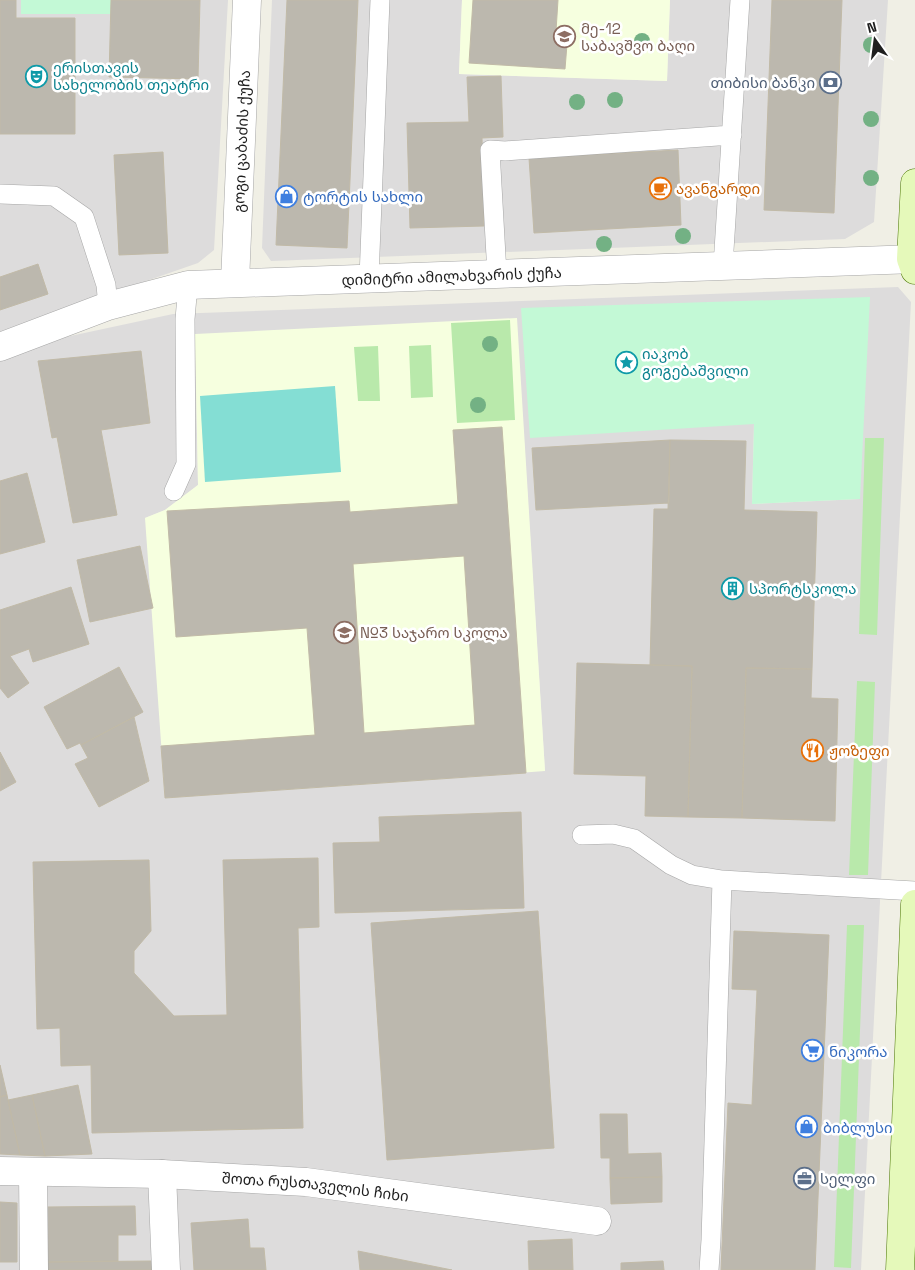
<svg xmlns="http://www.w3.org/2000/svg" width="915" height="1270" font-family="'Space Grotesk','Noto Sans Georgian',sans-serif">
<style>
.residential{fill:#dddcdc;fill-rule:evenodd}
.education{fill:#f6ffdf}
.grass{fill:#b9e9ab}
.park{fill:#c3f9d6}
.pitch{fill:#84ded4}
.building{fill:#bcb8ae;stroke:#c1baa7;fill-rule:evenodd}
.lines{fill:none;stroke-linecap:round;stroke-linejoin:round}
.service-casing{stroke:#a6a6a6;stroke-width:20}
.minor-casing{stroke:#a6a6a6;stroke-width:29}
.secondary-casing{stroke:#4c7605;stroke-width:29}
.service{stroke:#fff;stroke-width:19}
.minor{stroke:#fff;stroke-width:28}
.secondary{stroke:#e5f9ba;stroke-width:28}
.tree{fill:#73b184}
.labels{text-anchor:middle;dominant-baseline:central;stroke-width:5;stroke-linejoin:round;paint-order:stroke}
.education-label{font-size:15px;fill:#785e54;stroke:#fff;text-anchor:start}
.culture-label{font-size:15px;fill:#0d838f;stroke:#fff;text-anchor:start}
.service-label{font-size:15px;fill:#4e5e75;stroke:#fff;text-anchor:end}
.street-label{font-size:15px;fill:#1f1f1f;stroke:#fff}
.food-label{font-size:15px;fill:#c56008;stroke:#fff;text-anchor:start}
.shop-label{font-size:15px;fill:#366cbe;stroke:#fff;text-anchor:start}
</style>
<rect width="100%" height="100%" fill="#f0efe5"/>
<path class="residential" d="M 0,0 L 228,0 L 214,250 L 198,263 L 0,332 Z
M 272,0 L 462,0 L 459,74 L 667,81 L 670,0 L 888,0 L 874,222 L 845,239 L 271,261 L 262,248 Z
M 898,287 L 911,302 L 861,1270 L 0,1270 L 0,357 L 33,344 L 173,314 ZM 195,334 L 523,425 L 545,771 L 145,518 L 165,510 L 198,485 ZM 754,424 L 860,499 L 752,504 Z"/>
<path class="education" d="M 462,0 L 670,0 L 667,81 L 459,74 Z
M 517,318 L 545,771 L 165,798 L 145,518 L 165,510 L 198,485 L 195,334 Z"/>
<path class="grass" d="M 510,320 L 515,420 L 457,423 L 451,323 Z
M 431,345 L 433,397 L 411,398 L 409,346 Z
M 378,346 L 380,401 L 358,401 L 354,347 Z
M 865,438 L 884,438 L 877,635 L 859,634 Z
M 857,681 L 875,682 L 868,875 L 849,875 Z
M 847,925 L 864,925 L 851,1268 L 834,1267 Z"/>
<path class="park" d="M 21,0 L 115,0 L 114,14 L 21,14 Z
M 870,297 L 860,499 L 752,504 L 754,424 L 530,438 L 521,308 Z"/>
<path class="pitch" d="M 335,386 L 341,472 L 205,482 L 200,396 Z"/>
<path class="building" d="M 0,0 L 16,0 L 16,18 L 75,18 L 75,134 L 0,134 Z
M 111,0 L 200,0 L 198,79 L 109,77 Z
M 287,0 L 358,0 L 347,248 L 276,245 Z
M 473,0 L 558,0 L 556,31 L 568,32 L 565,69 L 469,63 Z
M 772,0 L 842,0 L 834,213 L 764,210 Z
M 501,76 L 503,137 L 482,138 L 484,226 L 410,228 L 407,123 L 469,122 L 467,77 Z
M 678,150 L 681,225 L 534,233 L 529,158 Z
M 163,152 L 168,253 L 119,255 L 114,155 Z
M 38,264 L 48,294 L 0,310 L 0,277 Z
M 141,351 L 150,423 L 101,430 L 117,515 L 73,523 L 57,437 L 52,438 L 38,361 Z
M 502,427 L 526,773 L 165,798 L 161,746 L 315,735 L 307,628 L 176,637 L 167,511 L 349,501 L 350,512 L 458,504 L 453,430 ZM 464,556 L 475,725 L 364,733 L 353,564 Z
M 670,440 L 746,441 L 744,510 L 817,512 L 812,669 L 746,668 L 742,818 L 688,817 L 692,666 L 650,665 L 654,509 L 668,509 Z
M 670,440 L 669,503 L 536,510 L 532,448 Z
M 27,473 L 45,542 L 0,554 L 0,481 Z
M 140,546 L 153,608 L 90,622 L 77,560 Z
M 71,587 L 89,644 L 33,662 L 29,649 L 10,656 L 29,683 L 8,698 L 0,688 L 0,610 Z
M 577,663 L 692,666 L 688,817 L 645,816 L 646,776 L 574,774 Z
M 119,667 L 143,712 L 81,745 L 80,743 L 67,749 L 44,707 Z
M 746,668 L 812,669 L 811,698 L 838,699 L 835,821 L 742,818 Z
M 134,717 L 149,781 L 99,807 L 75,764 L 88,758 L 81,745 Z
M 0,752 L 16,782 L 0,791 Z
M 521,812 L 524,908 L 335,913 L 333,843 L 380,842 L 379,817 Z
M 318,858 L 319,927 L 298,928 L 303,1128 L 92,1133 L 91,1065 L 61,1066 L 60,1028 L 37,1029 L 33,862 L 149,860 L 151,931 L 134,951 L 134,973 L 174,1016 L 227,1015 L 223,860 Z
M 538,911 L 554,1148 L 387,1160 L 371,923 Z
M 734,931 L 829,935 L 815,1270 L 721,1270 L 728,1103 L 752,1105 L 757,990 L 732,989 Z
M 0,1065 L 7,1095 L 0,1097 Z
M 78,1085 L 92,1154 L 45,1156 L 32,1095 Z
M 7,1095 L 8,1100 L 20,1155 L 0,1154 L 0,1097 Z
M 32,1095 L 45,1156 L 20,1155 L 8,1100 Z
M 600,1114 L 627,1114 L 628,1154 L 661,1153 L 662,1177 L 610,1178 L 610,1158 L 601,1158 Z
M 662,1177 L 662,1202 L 611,1204 L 610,1178 Z
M 0,1202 L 17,1203 L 17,1262 L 0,1262 Z
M 135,1206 L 136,1235 L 118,1235 L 118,1261 L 47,1262 L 47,1207 Z
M 248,1219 L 250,1248 L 264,1248 L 266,1270 L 194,1270 L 191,1223 Z
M 572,1239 L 573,1270 L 529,1270 L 528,1241 Z
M 358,1251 L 452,1270 L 360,1270 Z
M 152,1261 L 152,1270 L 47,1270 L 47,1262 Z
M 663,1261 L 664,1270 L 621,1270 L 621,1263 Z"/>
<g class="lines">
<defs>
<path id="service" d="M 0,194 L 54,196 L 84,217 L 106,285 L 108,306
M 723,266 L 740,0
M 497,274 L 490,150 L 505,151 L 732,135
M 369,278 L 380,0
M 174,491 L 186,464 L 185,319 L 188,285
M 582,835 L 613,834 L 634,839 L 671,865 L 692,875 L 722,880
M 709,1270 L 711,1240 L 722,880 L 915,891"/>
<g id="minor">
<path id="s1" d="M 235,282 L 247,0"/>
<path id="s2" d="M 0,347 L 108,306 L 188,285 L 915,259"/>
<path id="s3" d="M 0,1171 L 162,1174 L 306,1182 L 597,1221"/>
<path d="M 33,1172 L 34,1270"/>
<path d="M 162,1174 L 166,1270"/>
</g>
<path id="secondary" d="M 915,183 L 911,259 L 915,270
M 900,1270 L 915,904"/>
</defs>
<use href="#service" class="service-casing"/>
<use href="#minor" class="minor-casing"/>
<use href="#secondary" class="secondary-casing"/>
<use href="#service" class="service"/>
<use href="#minor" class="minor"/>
<use href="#secondary" class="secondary"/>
</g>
<g class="tree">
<circle cx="642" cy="41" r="8"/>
<circle cx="871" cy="45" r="8"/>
<circle cx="615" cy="100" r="8"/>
<circle cx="577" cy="102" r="8"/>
<circle cx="871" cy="119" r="8"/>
<circle cx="871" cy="178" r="8"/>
<circle cx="683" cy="236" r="8"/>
<circle cx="604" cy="244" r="8"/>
<circle cx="490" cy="344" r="8"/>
<circle cx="478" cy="405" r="8"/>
</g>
<defs>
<symbol id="school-ring" viewBox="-11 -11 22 22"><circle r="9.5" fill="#fff" stroke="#8d6e63" stroke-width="1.5"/><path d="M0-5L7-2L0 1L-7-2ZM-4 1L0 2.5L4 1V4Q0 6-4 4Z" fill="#8d6e63"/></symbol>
<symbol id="theatre-ring" viewBox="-11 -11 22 22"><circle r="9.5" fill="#fff" stroke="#0f9aa8" stroke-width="1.5"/><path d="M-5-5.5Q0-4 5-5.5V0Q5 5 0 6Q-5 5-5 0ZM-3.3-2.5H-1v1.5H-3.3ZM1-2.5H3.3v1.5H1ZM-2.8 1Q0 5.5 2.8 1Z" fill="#0f9aa8"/></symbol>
<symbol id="bank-ring" viewBox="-11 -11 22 22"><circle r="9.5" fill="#fff" stroke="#5c6f8a" stroke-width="1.5"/><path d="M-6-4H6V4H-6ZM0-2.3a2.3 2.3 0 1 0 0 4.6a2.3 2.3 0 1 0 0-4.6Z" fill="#5c6f8a"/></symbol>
<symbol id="cafe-ring" viewBox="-11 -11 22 22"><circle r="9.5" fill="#fff" stroke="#e8710a" stroke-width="1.5"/><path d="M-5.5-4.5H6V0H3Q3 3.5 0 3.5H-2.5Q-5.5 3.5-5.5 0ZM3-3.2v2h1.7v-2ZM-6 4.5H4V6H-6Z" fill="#e8710a"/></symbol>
<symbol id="shop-ring" viewBox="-11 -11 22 22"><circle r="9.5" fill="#fff" stroke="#3f7fe0" stroke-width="1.5"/><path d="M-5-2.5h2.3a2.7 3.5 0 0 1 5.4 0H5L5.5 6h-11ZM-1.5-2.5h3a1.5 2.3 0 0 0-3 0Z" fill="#3f7fe0"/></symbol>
<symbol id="sight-ring" viewBox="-11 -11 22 22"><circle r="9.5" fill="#fff" stroke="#0f9aa8" stroke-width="1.5"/><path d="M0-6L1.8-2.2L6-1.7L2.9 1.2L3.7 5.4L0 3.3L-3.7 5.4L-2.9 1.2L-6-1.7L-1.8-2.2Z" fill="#0f9aa8"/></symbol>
<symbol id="building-ring" viewBox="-11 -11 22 22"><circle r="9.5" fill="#fff" stroke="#0f9aa8" stroke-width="1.5"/><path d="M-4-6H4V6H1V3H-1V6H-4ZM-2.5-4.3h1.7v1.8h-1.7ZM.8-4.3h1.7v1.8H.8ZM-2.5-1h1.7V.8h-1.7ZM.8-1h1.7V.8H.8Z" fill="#0f9aa8"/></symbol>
<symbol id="restaurant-ring" viewBox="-11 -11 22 22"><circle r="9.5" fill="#fff" stroke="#e8710a" stroke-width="1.5"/><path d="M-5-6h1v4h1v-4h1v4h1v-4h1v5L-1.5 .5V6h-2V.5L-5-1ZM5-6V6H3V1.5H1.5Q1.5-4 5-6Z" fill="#e8710a"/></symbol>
<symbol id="supermarket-ring" viewBox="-11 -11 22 22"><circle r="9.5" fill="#fff" stroke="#3f7fe0" stroke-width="1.5"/><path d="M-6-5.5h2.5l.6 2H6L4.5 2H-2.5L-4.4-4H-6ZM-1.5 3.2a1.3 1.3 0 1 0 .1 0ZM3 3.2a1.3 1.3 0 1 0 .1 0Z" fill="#3f7fe0"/></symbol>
<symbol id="office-ring" viewBox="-11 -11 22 22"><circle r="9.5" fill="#fff" stroke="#5c6f8a" stroke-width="1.5"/><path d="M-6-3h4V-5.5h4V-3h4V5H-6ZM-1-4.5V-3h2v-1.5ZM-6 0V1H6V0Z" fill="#5c6f8a"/></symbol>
</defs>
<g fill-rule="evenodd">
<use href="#school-ring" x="552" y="24" width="25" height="25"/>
<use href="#theatre-ring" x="24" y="64" width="25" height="25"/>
<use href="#bank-ring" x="818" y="70" width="25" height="25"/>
<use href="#cafe-ring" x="648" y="176" width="25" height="25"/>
<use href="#shop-ring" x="274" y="184" width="25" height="25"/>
<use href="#sight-ring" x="614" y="350" width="25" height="25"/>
<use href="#building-ring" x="720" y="576" width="25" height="25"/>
<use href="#school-ring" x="332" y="620" width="25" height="25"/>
<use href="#restaurant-ring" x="800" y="738" width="25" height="25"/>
<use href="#supermarket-ring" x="800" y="1038" width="25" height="25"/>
<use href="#shop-ring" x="794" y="1114" width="25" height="25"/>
<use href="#office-ring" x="792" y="1166" width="25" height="25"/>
</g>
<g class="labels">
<g class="education-label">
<text x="581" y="28">მე-12<tspan x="581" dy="17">საბავშვო ბაღი</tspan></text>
<text x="360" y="632">№3 საჯარო სკოლა</text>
</g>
<g class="culture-label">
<text x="53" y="67">ერისთავის<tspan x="53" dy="17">სახელობის თეატრი</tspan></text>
<text x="642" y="353">იაკობ<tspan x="642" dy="17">გოგებაშვილი</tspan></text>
<text x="749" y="588">სპორტსკოლა</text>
</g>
<g class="service-label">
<text x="815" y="82">თიბისი ბანკი</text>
<text x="820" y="1178" text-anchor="start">სელფი</text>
</g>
<g class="street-label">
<text stroke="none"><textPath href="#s1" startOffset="141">გოგი ცაბაძის ქუჩა</textPath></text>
<text stroke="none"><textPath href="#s2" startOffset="462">დიმიტრი ამილახვარის ქუჩა</textPath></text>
<text stroke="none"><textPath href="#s3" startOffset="316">შოთა რუსთაველის ჩიხი</textPath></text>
</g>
<g class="food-label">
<text x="676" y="188">ავანგარდი</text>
<text x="829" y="750">ჟოზეფი</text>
</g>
<g class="shop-label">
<text x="303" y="196">ტორტის სახლი</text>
<text x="829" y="1051">ნიკორა</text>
<text x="823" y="1127">ბიბლუსი</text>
</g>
</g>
<g transform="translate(875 40) rotate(346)" stroke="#ffffff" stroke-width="4" paint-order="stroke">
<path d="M0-4L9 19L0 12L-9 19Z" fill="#1f1f1f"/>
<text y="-8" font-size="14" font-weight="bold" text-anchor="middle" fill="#1f1f1f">N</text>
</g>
</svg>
